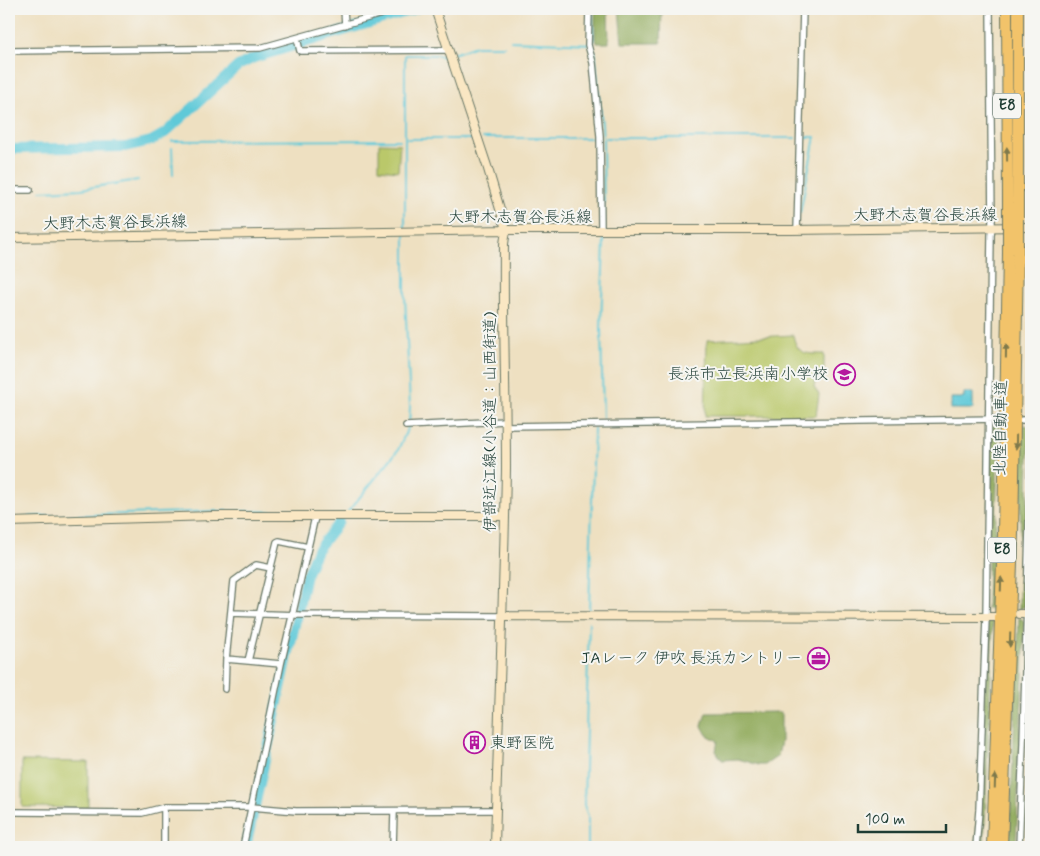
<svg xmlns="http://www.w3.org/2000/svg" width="1040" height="856" font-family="Mynerve,'Klee One',sans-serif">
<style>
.green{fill:#bac86a;stroke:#6c824f}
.forest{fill:#93ac5e;stroke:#597449}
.water{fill:#5ec9d8;stroke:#3e8386}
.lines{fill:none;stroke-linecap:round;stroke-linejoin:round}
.stream{stroke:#5ec9d8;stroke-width:2}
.river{stroke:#5ec9d8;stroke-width:10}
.street-casing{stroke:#677665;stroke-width:8}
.secondary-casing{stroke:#677665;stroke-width:10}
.highway-casing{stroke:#677665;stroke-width:12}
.street{stroke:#fff;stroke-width:5.5}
.secondary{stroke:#fae7c3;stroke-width:8}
.highway{stroke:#f2c36a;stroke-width:10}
.highway-bridge-casing{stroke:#677665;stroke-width:12;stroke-linecap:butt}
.highway-bridge{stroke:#f2c36a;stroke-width:10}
.oneway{fill:#7e794c}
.labels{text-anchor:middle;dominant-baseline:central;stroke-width:4;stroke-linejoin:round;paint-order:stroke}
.shield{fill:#f6f6f2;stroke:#60746d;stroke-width:1}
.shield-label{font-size:15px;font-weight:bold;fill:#1f3d34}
.street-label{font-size:16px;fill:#1f3d34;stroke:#f6f6f2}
.poi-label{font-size:16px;fill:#1f3d34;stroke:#f6f6f2;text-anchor:end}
</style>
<rect width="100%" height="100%" fill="#f6f6f2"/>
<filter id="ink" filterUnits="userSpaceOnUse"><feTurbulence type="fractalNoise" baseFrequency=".02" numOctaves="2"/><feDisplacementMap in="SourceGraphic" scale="10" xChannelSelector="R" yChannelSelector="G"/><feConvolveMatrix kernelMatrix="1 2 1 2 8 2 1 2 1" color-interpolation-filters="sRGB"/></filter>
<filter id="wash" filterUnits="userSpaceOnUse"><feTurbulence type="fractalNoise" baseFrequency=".0096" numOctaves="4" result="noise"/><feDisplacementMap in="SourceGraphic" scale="20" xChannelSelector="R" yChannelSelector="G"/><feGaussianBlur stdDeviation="1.12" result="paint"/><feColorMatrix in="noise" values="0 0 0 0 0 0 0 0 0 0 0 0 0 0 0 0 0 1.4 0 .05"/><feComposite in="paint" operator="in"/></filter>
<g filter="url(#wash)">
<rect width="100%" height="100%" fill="#eee0c1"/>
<path class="green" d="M 379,143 L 400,144 L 398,171 L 379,169 Z
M 793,335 C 797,355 806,354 824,354 L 824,373 L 816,379 L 814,387 L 819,394 L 816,416 L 705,416 L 707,340 Z
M 22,761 L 88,762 L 88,808 L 22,807 Z"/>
<path class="forest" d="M 595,9 L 608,9 L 609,43 L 597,43 L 595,39 Z
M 619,9 L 662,9 L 661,43 L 622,43 Z
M 999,424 L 993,609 L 987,609 L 991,426 Z
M 1022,425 L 1030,426 L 1025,606 L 1019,610 Z
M 993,618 L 984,847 L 976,847 L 988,620 Z
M 1019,618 L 1022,619 L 1025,622 L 1016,847 L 1009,847 Z
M 781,712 L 781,741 L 778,756 L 765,765 L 759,765 L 738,759 L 722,760 L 716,751 L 718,741 L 707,735 L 702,726 L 706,713 Z"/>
<path class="water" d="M 964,393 L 973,393 L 973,409 L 951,409 L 951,398 L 964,398 Z"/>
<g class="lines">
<path class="stream" d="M 511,41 L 593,44 L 592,10
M 595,51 L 603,137
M 453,54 L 476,46 L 504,46
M 483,138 L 595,138
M 606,138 L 795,138
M 407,139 L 474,139
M 603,139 L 604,222
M 172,141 L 400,140
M 172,148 L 173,175
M 40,191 L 81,189 L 138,180
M 800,213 L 815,137 L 803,137
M 405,228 L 405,55 L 437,55 L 447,58 L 449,57
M 603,419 L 601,328 L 604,239
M 347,513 L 398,450 L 409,425 L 410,407 L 405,296 L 405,235
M 24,517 L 222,511 L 284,512
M 9,518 L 13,518
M 589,612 L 594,428
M 588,847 L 588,816 L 584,805 L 589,622"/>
<path class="river" d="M 9,149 L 125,147 L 151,141 L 165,133 L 238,66 L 254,58 L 416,9
M 246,847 L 306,575 L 317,550 L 339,522"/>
</g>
</g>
<g filter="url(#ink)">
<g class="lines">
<defs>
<path id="street" d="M 344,9 L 345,25
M 589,9 L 588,45 L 593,63 L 600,136 L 601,230
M 297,38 L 300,51 L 449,50
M 9,51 L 260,48 L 400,9
M 9,190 L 30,190
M 797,230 L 803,9
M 1022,420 L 1031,420
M 406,426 L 505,421
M 505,426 L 1000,419
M 231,613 L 300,615 L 503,616
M 226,659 L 281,664
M 248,661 L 277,542 L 279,541 L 308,547
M 225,689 L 226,659 L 234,581 L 256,565 L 271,568
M 164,807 L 164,847
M 16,812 L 142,813 L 165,807 L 252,807 L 296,811 L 495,810
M 243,847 L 281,664 L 315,517
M 393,847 L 394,812
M 976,847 L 979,810 L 986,618 L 991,235 L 992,226 L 990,9
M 1019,847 L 1023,744 L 1031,457"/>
<path id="secondary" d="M 435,9 L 488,169 L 503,219 L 506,230 L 504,244 C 503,319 506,393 506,468 C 504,594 498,721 495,847
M 9,238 L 506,230 L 791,230 L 1031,227
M 9,522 L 213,516 L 504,516
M 1019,614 L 1031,614
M 503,616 L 997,617"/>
<path id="highway" d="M 1007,9 L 1008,202
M 1018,9 L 1018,203
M 992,847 L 1003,534 L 1008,253
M 1002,847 L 1013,534 L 1018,254"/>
</defs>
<use href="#street" class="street-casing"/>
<use href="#secondary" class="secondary-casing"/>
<use href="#highway" class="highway-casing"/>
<use href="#street" class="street"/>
<use href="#secondary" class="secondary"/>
<use href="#highway" class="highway"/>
<defs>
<path id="highway-bridge" d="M 1008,202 L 1008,253
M 1018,254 L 1018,203"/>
</defs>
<use href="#highway-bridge" class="highway-bridge-casing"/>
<use href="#highway-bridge" class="highway-bridge"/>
</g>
<defs><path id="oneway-solid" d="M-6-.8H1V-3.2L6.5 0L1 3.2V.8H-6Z" transform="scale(1.25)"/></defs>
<g class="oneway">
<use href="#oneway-solid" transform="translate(1007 154) rotate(-91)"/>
<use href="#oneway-solid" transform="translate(1006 351) rotate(-89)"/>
<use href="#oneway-solid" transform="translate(1016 442) rotate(91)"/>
<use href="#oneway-solid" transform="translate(1001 584) rotate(-88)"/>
<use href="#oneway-solid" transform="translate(1010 640) rotate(92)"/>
<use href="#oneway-solid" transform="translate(995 781) rotate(-88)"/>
</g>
</g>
<defs>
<symbol id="school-ring" viewBox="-11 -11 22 22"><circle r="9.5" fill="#f6f6f2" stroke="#b5179e" stroke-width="1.5"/><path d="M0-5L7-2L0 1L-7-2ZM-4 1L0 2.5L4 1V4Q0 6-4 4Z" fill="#b5179e"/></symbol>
<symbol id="office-ring" viewBox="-11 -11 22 22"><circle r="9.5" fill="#f6f6f2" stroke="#b5179e" stroke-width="1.5"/><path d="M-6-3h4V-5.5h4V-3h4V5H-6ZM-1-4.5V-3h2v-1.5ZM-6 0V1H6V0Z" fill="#b5179e"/></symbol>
<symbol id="building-ring" viewBox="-11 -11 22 22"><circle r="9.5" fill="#f6f6f2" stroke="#b5179e" stroke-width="1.5"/><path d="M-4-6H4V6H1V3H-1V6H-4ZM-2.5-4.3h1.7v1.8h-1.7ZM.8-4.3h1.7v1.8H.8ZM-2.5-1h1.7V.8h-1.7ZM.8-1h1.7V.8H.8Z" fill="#b5179e"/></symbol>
</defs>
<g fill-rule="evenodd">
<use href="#school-ring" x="832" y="362" width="25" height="25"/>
<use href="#office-ring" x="806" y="646" width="25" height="25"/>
<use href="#building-ring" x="462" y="730" width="25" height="25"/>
</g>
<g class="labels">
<g class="shield">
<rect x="993" y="93.5" width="28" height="25" rx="4"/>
<rect x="988" y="537.5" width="28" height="25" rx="4"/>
</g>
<g class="shield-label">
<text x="1007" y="106">E8</text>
<text x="1002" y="550">E8</text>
</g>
<g class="street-label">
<text x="925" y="215">大野木志賀谷長浜線</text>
<text x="520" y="217">大野木志賀谷長浜線</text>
<text transform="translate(115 223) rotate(-1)">大野木志賀谷長浜線</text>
<text transform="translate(490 422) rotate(-90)">伊部近江線(小谷道：山西街道)</text>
<text transform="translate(1001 428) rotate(-89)">北陸自動車道</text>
</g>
<g class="poi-label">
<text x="828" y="374">長浜市立長浜南小学校</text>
<text x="802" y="658">JAレーク 伊吹 長浜カントリー</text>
<text x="490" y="743" text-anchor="start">東野医院</text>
</g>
</g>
<rect width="1040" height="856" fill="none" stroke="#f6f6f2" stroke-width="30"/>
<path d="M858 824v8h88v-8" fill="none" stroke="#1f3d34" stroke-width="2.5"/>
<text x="865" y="824" font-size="15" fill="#1f3d34" stroke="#f6f6f2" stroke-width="4" paint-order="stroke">100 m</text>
</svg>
